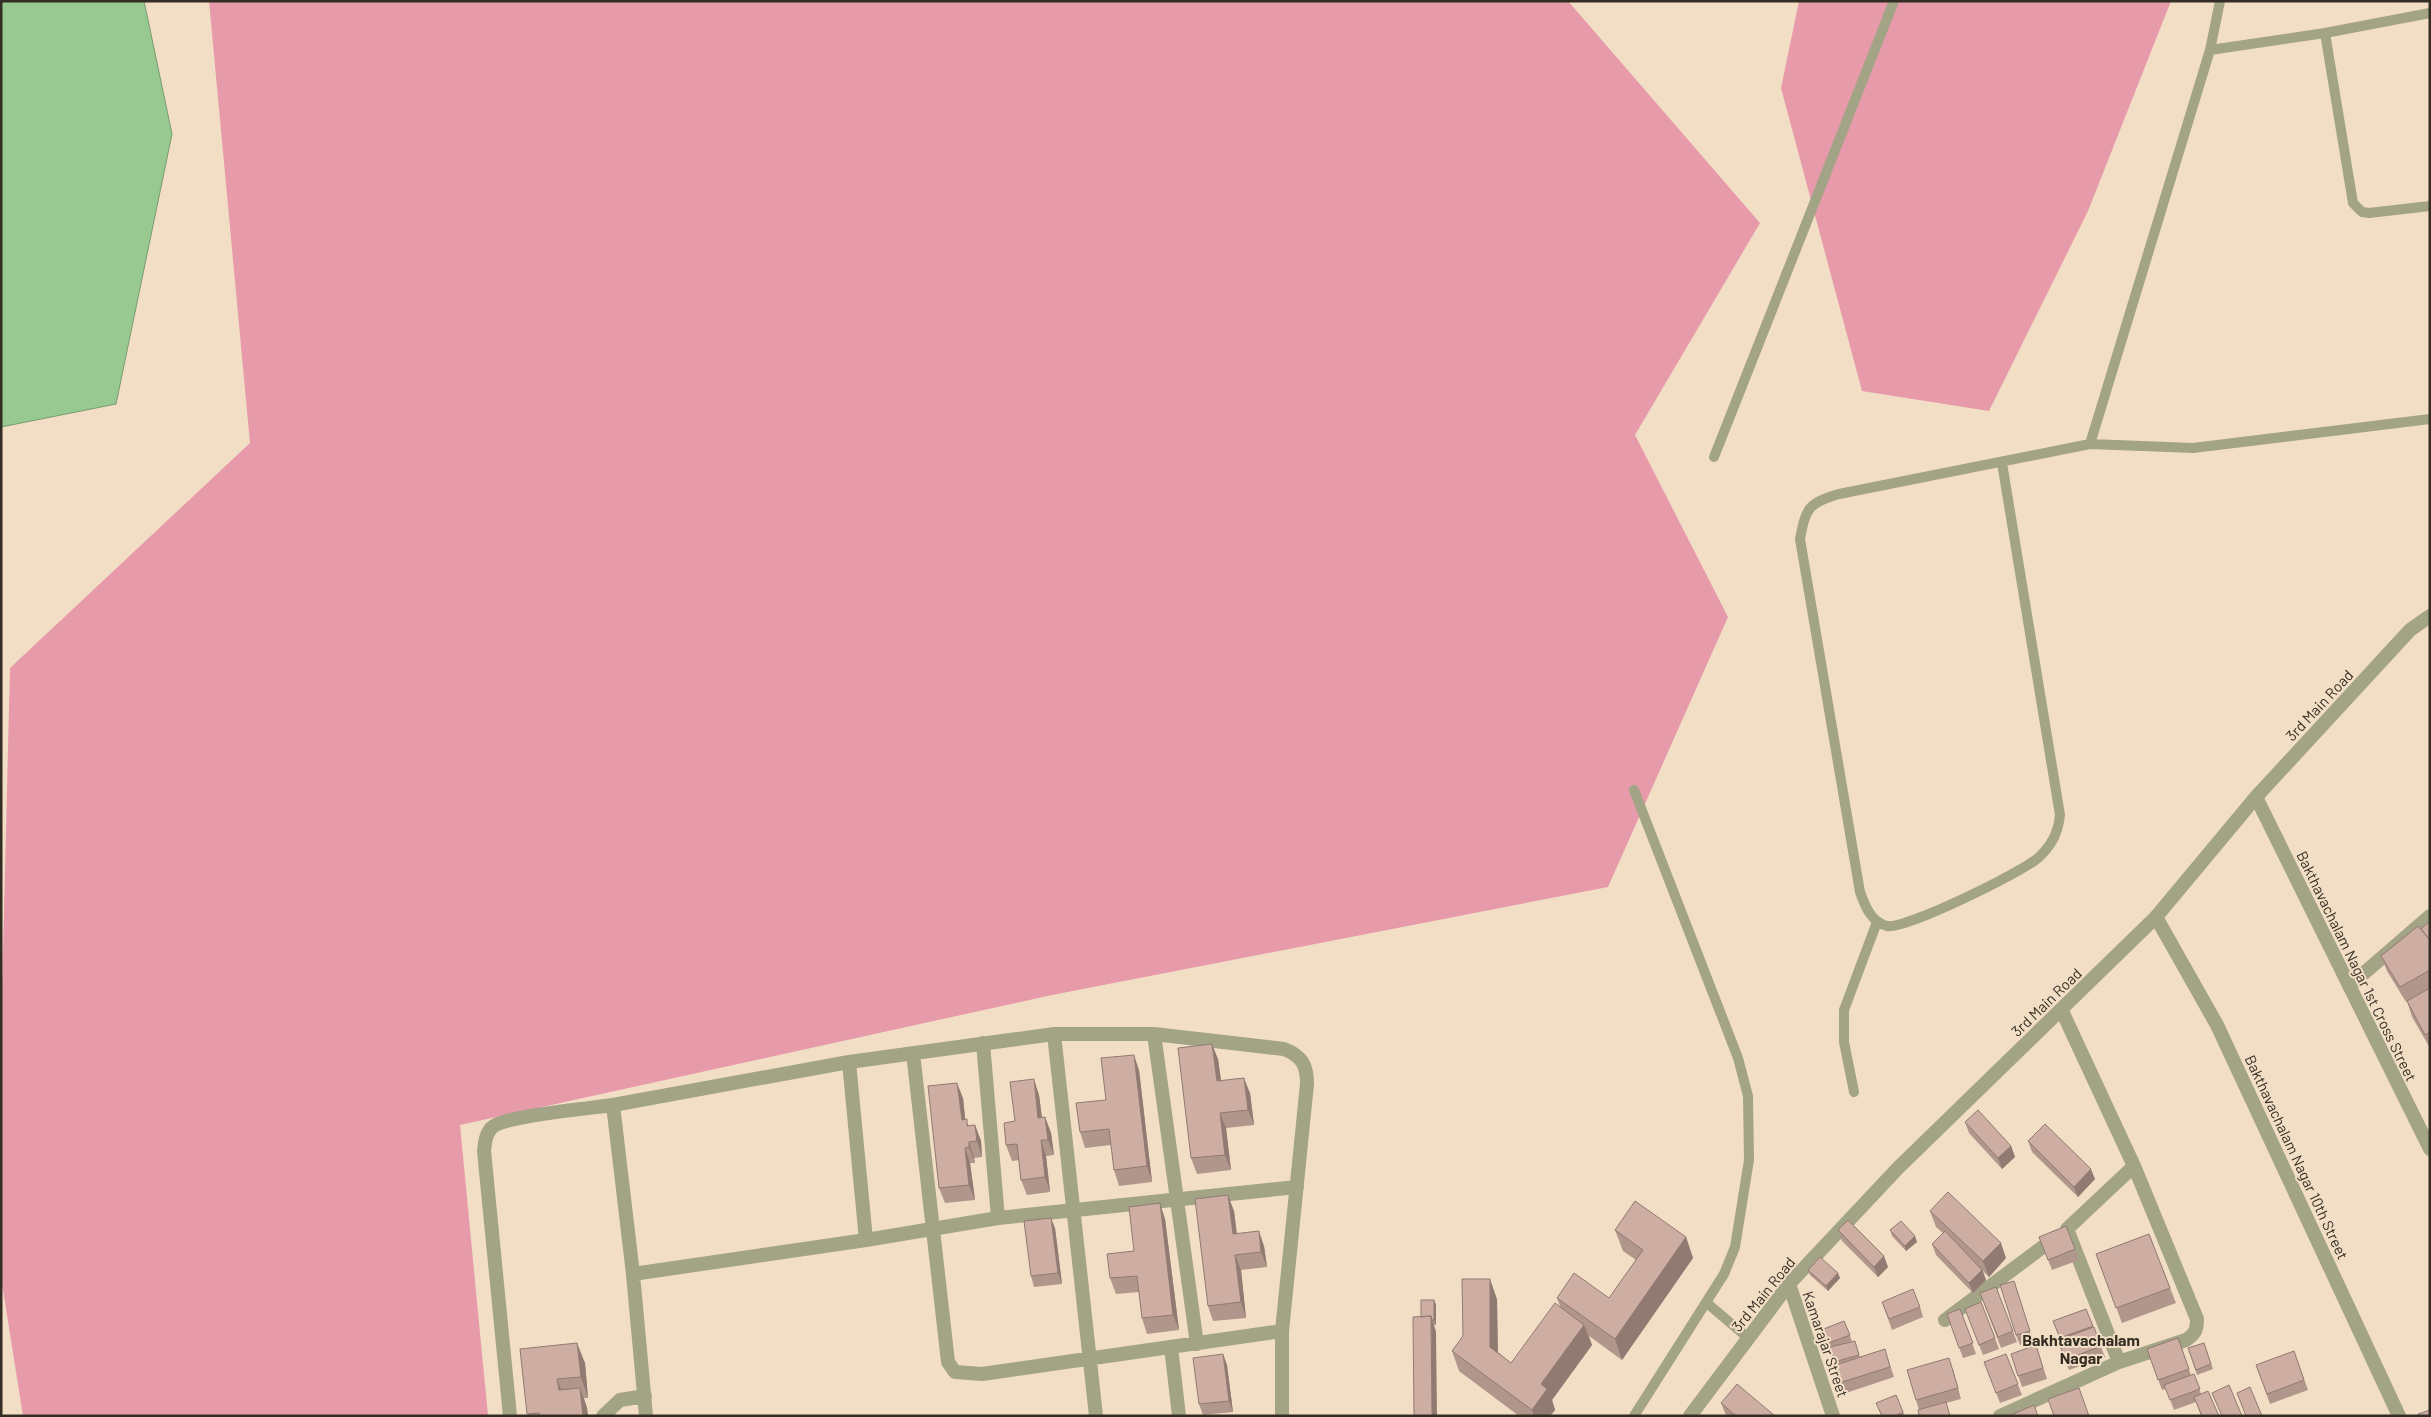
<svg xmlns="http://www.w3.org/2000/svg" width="2431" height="1417" font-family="Barlow,sans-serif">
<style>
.green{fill:#e79aaa}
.water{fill:#97c991;stroke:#799a70}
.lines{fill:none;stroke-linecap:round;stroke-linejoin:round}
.service{stroke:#a3a385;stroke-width:10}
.minor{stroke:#a3a385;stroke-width:14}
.tertiary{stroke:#a3a385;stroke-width:14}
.wall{fill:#b1968c}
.shaded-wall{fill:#907a72}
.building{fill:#ceaea3;stroke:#907a72}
.labels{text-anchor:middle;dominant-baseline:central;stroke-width:4;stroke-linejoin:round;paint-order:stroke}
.street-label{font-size:15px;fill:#342d23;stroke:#f2dec5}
.neighbourhood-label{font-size:16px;font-weight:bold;fill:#342d23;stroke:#f2dec5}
</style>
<rect width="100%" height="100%" fill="#f2dec5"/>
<path class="green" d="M 209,1 L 1568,1 L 1760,223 L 1635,435 L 1728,617 L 1608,887 L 1052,995 L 460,1125 L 488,1416 L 23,1416 L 1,1277 L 1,1034 L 10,668 L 250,443 Z
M 1799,1 L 2171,1 L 2088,211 L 1989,411 L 1862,391 L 1781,88 Z"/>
<path class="water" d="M 1,1 L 144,1 L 172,134 L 116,404 L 1,427 Z"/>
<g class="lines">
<path class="service" d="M 2430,13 L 2325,33 L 2353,203 L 2362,212 L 2369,213 L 2430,206
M 2210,50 L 2220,1
M 2090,444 L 2210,50 L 2325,33
M 1714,457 L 1894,1
M 2002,463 L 2060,815 C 2058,833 2052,845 2038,858 C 2022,872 1905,930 1887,926 C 1871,922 1865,906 1860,892 L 1800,539 C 1806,508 1808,503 1839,494 L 2090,444 L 2193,448 L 2430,419
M 1854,1092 L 1844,1042 L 1844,1010 L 1877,922
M 1707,1303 L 1748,1338
M 1634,1416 L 1724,1274 L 1735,1247 L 1749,1160 L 1748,1096 L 1738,1058 L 1634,790"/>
<path class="minor" d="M 2256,797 L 2430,1149
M 2156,917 L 2217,1025 L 2399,1416
M 2349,986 L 2430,916
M 1054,1034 L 1096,1416
M 1154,1034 L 1197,1344
M 983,1043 L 998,1218
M 913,1053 L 948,1362 L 955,1372 L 982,1374 L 1282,1331
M 849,1062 L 866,1240
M 633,1274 L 866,1240 L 998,1218 L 1297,1187
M 1789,1284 L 1833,1416
M 1945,1320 L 2056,1237
M 1171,1347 L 1179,1416
M 2119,1362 L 2067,1229 L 2134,1166
M 510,1416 L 484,1151 C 485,1142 486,1131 494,1126 C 507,1116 591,1108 613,1105
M 603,1416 L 620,1400 L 645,1396
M 646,1416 L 633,1274 L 613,1105 L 849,1062 L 1054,1034 L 1154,1034 L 1284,1049 C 1302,1056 1307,1065 1307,1084 L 1282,1331 L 1282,1416
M 2000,1416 L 2119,1362 L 2186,1340 C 2195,1334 2197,1330 2197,1319 L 2134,1166 L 2062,1011"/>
<path class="tertiary" d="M 1690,1416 L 1789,1284 L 1898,1168 L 2156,917 L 2256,797 L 2410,630 L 2430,616"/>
</g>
<path class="wall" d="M 2430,921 L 2430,1048 L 2412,1017 L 2407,1001 L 2406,1002 L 2387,971 L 2381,956 L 2422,930 Z
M 1218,1059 L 1221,1080 L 1250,1093 L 1254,1125 L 1226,1128 L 1231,1170 L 1197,1174 L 1191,1158 Z
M 1139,1070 L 1152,1182 L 1119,1186 L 1114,1170 L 1111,1145 L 1085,1148 L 1080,1132 L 1106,1100 Z
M 1039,1095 L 1042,1118 L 1045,1117 L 1051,1133 L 1054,1155 L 1046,1156 L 1050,1192 L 1027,1195 L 1021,1180 L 1019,1160 L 1012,1161 L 1006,1145 L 1015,1121 Z
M 963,1098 L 965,1119 L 969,1126 L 975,1125 L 981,1141 L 982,1157 L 974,1158 L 975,1163 L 970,1163 L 975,1200 L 945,1203 L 939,1188 Z
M 1965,1122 L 2011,1146 L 2015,1157 L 2002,1169 L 1969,1133 Z
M 2028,1141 L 2095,1179 L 2078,1197 L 2032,1152 Z
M 1234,1211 L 1237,1233 L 1264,1246 L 1267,1267 L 1241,1270 L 1246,1318 L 1213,1321 L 1208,1306 Z
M 1930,1211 L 2006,1258 L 1989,1277 L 1983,1271 L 1986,1280 L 1973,1293 L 1936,1255 L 1932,1244 L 1943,1233 L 1936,1227 Z
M 1165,1219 L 1179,1330 L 1147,1334 L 1142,1318 L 1139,1292 L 1116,1294 L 1110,1278 L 1134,1251 Z
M 2066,1226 L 2079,1260 L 2052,1270 L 2039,1237 Z
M 1055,1228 L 1062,1284 L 1034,1287 L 1031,1276 Z
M 1615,1230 L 1686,1237 L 1693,1258 L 1622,1360 L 1589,1336 L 1592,1345 L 1552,1400 L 1555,1410 L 1550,1416 L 1519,1416 L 1459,1371 L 1452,1351 L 1497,1299 L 1498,1352 L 1511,1363 L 1560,1306 L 1557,1298 L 1609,1298 L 1636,1260 L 1623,1251 Z
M 1838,1230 L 1888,1267 L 1878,1277 L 1842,1241 Z
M 1890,1230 L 1917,1242 L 1906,1251 L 1892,1236 Z
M 2149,1234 L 2176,1303 L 2122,1323 L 2096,1254 Z
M 1808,1270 L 1840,1278 L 1828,1291 L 1810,1275 Z
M 2014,1281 L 2033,1341 L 2020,1345 L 2016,1335 Z
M 1996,1287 L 2017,1342 L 2001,1348 L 1980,1293 Z
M 1434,1300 L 1436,1305 L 1436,1325 L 1434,1325 L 1436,1332 L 1421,1317 Z
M 1882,1302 L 1920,1307 L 1923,1317 L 1892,1330 Z
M 1960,1309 L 1976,1354 L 1963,1358 L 1947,1314 Z
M 1965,1309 L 1995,1338 L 1999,1349 L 1983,1355 Z
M 2086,1309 L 2105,1357 L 2069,1370 L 2058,1340 L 2060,1340 L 2053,1321 Z
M 1844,1321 L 1852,1341 L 1842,1344 L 1855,1341 L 1860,1357 L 1885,1349 L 1894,1377 L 1843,1394 L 1833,1366 L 1835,1365 L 1830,1348 L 1828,1349 L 1821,1330 Z
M 2178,1338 L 2191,1375 L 2194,1374 L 2201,1394 L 2219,1416 L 2201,1416 L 2196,1402 L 2174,1410 L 2166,1389 L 2162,1390 L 2147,1349 Z
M 2204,1343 L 2213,1369 L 2197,1375 L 2188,1348 Z
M 2036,1345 L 2047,1379 L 2022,1387 L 2011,1354 Z
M 520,1349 L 585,1363 L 588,1398 L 584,1398 L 587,1408 L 588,1416 L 528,1416 Z
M 2294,1351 L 2308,1390 L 2270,1404 L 2256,1365 Z
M 1223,1354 L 1227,1365 L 1233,1412 L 1203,1415 L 1199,1404 Z
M 2006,1354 L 2022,1395 L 2000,1403 L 1984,1362 Z
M 1953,1369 L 1961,1399 L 1919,1410 L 1916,1400 Z
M 1896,1395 L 1905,1416 L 1881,1416 Z
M 1721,1403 L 1775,1416 L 1728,1416 L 1725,1413 Z"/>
<path class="shaded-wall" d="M 1212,1044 L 1218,1059 L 1223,1096 L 1217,1081 Z
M 1134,1055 L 1139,1070 L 1152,1182 L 1147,1166 Z
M 1244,1078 L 1250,1093 L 1254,1125 L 1248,1110 Z
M 1034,1079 L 1039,1095 L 1044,1134 L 1038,1118 Z
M 957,1083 L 963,1098 L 967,1135 L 962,1120 Z
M 1220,1113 L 1226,1128 L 1231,1170 L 1225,1155 Z
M 1045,1117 L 1051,1133 L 1054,1155 L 1048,1140 Z
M 975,1125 L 981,1141 L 982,1157 L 977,1141 Z
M 1041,1140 L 1046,1156 L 1050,1192 L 1045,1177 Z
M 969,1142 L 974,1158 L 975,1163 L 969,1147 Z
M 2011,1146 L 2015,1157 L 2002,1169 L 1998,1158 Z
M 965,1148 L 970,1163 L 975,1200 L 969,1185 Z
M 2091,1169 L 2095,1179 L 2078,1197 L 2074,1187 Z
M 1228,1195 L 1234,1211 L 1238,1249 L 1233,1234 Z
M 1160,1203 L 1165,1219 L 1179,1330 L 1173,1315 Z
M 1051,1218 L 1055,1228 L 1062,1284 L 1058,1273 Z
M 1259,1231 L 1264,1246 L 1267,1267 L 1261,1252 Z
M 1915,1236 L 1917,1242 L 1906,1251 L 1905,1246 Z
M 1686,1237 L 1693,1258 L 1622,1360 L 1615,1339 Z
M 2001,1243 L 2006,1258 L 1989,1277 L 1983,1261 Z
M 1235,1255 L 1241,1270 L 1246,1318 L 1241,1302 Z
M 1884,1256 L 1888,1267 L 1878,1277 L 1874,1267 Z
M 1982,1270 L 1986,1280 L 1973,1293 L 1969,1283 Z
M 1838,1273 L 1840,1278 L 1828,1291 L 1826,1286 Z
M 1490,1279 L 1497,1299 L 1498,1367 L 1490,1347 Z
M 1434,1300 L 1436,1305 L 1436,1325 L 1434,1320 Z
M 1431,1316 L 1436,1332 L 1437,1416 L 1432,1416 Z
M 1584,1325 L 1592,1345 L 1552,1400 L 1555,1410 L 1550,1416 L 1534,1416 L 1532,1410 L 1541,1384 Z
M 577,1343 L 585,1363 L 588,1398 L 581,1377 Z
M 1223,1354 L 1227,1365 L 1233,1412 L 1229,1401 Z
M 557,1379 L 565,1400 L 559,1390 Z
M 580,1388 L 587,1408 L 588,1416 L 583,1416 Z"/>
<path class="building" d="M 2430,921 L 2430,940 L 2421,929 Z
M 2418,926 L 2430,940 L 2430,970 L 2400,987 L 2381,956 Z
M 2430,988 L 2430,1032 L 2425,1035 L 2407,1001 Z
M 1212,1044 L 1217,1081 L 1244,1078 L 1248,1110 L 1220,1113 L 1225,1155 L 1191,1158 L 1178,1048 Z
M 1134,1055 L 1147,1166 L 1114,1170 L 1109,1129 L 1080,1132 L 1076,1103 L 1106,1100 L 1101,1058 Z
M 1034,1079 L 1038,1118 L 1045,1117 L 1048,1140 L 1041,1140 L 1045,1177 L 1021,1180 L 1017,1144 L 1006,1145 L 1004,1123 L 1015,1121 L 1010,1082 Z
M 957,1083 L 962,1120 L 967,1119 L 967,1126 L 975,1125 L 977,1141 L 969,1142 L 969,1147 L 965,1148 L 969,1185 L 939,1188 L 928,1086 Z
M 1978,1110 L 2011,1146 L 1998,1158 L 1965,1122 Z
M 2045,1124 L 2091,1169 L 2074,1187 L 2028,1141 Z
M 1948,1192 L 2001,1243 L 1983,1261 L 1930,1211 Z
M 1228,1195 L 1233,1234 L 1259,1231 L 1261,1252 L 1235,1255 L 1241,1302 L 1208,1306 L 1195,1199 Z
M 1635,1201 L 1686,1237 L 1615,1339 L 1557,1298 L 1574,1273 L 1609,1298 L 1643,1250 L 1615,1230 Z
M 1160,1203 L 1173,1315 L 1142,1318 L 1137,1276 L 1110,1278 L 1107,1254 L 1134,1251 L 1129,1207 Z
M 1051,1218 L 1058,1273 L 1031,1276 L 1024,1221 Z
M 1848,1220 L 1884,1256 L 1874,1267 L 1838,1230 Z
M 1901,1221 L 1915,1236 L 1905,1246 L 1890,1230 Z
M 2066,1226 L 2075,1249 L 2048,1260 L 2039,1237 Z
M 1945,1231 L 1982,1270 L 1969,1283 L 1932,1244 Z
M 2149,1234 L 2170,1288 L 2116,1308 L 2096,1254 Z
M 1820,1257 L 1838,1273 L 1826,1286 L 1808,1270 Z
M 1462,1279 L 1490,1279 L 1490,1347 L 1511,1363 L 1555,1303 L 1584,1325 L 1541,1384 L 1547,1389 L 1532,1410 L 1452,1351 L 1463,1336 Z
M 2014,1281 L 2030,1331 L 2016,1335 L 2000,1285 Z
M 1996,1287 L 2013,1331 L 1998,1337 L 1980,1293 Z
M 1913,1289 L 1920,1307 L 1889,1319 L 1882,1302 Z
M 1421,1300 L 1434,1300 L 1434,1320 L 1432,1320 L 1431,1316 L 1421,1317 Z
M 1981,1302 L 1995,1338 L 1979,1345 L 1965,1309 Z
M 1960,1309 L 1973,1343 L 1959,1348 L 1947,1314 Z
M 2086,1309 L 2093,1326 L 2060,1338 L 2053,1321 Z
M 1431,1316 L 1432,1416 L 1414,1416 L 1413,1317 Z
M 1844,1321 L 1850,1335 L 1826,1344 L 1821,1330 Z
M 2094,1327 L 2101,1346 L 2065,1360 L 2058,1340 Z
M 2178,1338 L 2189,1369 L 2158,1380 L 2147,1349 Z
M 1855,1341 L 1859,1355 L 1834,1362 L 1830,1347 Z
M 577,1343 L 581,1377 L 557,1379 L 559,1390 L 580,1388 L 583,1416 L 540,1416 L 539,1413 L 527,1414 L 520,1349 Z
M 2204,1343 L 2211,1364 L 2196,1370 L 2188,1348 Z
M 2036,1345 L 2043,1368 L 2018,1376 L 2011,1354 Z
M 1885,1349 L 1890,1367 L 1839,1383 L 1833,1366 Z
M 2294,1351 L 2304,1380 L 2267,1394 L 2256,1365 Z
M 1223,1354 L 1229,1401 L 1199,1404 L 1193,1358 Z
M 2006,1354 L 2018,1384 L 1996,1393 L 1984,1362 Z
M 1949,1358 L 1958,1388 L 1916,1400 L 1907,1370 Z
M 2194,1374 L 2200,1389 L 2170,1400 L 2164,1385 Z
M 1737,1384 L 1775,1416 L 1736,1416 L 1721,1403 Z
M 2229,1385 L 2242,1416 L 2222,1416 L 2212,1393 Z
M 2250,1387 L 2262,1416 L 2246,1416 L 2237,1393 Z
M 2079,1388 L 2089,1416 L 2054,1416 L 2048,1399 Z
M 2208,1391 L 2219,1416 L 2202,1416 L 2194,1397 Z
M 1896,1395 L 1903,1412 L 1895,1416 L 1882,1416 L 1876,1403 Z
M 1946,1402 L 1950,1416 L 1919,1416 L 1918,1410 Z
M 2034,1405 L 2038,1416 L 2012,1416 L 2011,1415 Z
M 2430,1410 L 2430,1416 L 2419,1416 L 2418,1414 Z"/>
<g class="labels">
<g class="street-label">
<text transform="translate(2319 705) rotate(-47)">3rd Main Road</text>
<text transform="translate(2357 966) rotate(64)">Bakthavachalam Nagar 1st Cross Street</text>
<text transform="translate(2046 1002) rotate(-44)">3rd Main Road</text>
<text transform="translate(2297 1157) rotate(65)">Bakthavachalam Nagar 10th Street</text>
<text transform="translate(1763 1294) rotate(-51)">3rd Main Road</text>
<text transform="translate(1826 1344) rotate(71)">Kamarajar Street</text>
</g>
<g class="neighbourhood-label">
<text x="2081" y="1339">Bakhtavachalam<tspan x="2081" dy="18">Nagar</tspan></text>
</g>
</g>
<rect width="2431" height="1417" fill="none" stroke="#342d23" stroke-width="5"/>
</svg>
